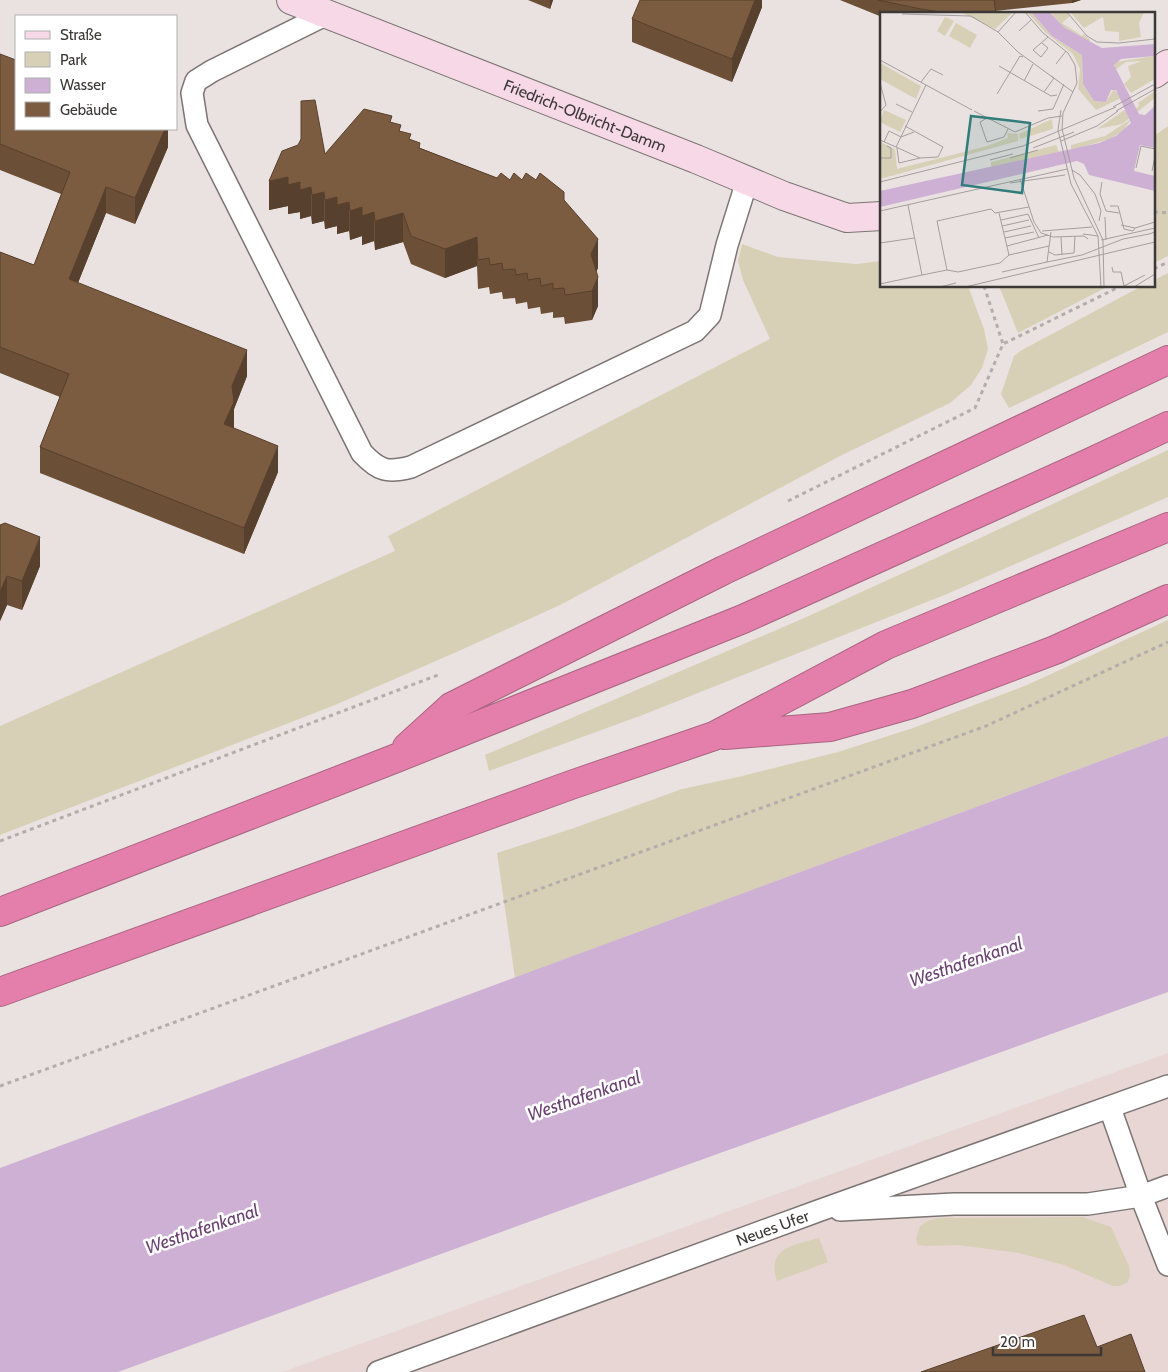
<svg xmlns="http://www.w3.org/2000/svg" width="1168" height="1372" font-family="Cabin,sans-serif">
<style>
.built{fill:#e8d6d4}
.green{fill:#d7d0b6}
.water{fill:#cdb0d3}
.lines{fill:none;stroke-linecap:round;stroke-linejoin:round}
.lane-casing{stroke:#7c7473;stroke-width:24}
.secondary-casing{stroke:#7c7473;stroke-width:30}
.highway-casing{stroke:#a96682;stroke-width:30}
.path{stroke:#b3adab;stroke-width:3;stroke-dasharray:4 4;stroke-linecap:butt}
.lane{stroke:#fff;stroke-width:21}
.secondary{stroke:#f7d8e6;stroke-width:28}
.highway{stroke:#e47eaa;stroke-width:28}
.wall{fill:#6b4f37}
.shaded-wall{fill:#57402d}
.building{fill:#7c5c40;stroke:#57402d}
.labels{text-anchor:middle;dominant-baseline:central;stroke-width:5;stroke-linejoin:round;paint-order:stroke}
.street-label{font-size:16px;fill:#3b3837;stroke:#fff}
.water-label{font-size:18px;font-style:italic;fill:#6b4373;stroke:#fff}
.inset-road{fill:none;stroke:#a49e9c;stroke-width:1}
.view{fill:#327c7c;fill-opacity:0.15;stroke:#327c7c;stroke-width:2.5}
.inset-edge{fill:none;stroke:#3b3837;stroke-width:2.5}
</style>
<rect width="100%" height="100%" fill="#eae2e0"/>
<path class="built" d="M 1168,1053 L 1168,1372 L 282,1372 Z"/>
<path class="green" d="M 1168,126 L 1168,256 L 1154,263 L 1154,136 Z
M 742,244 L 778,257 L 856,264 L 882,261 L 882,286 L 968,286 L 984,329 L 988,349 L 982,368 L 971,385 L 950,403 L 842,455 L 560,605 L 461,650 L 335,705 L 0,835 L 0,726 L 395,551 L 388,536 L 770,339 L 743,280 L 738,261 Z
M 1168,273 L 1168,332 L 1009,408 L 1001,394 L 1014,356 L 1022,350 L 1142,286 L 1154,286 L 1154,280 Z
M 999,286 L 1109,286 L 1018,333 Z
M 1168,450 L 1168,497 L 947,594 L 640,716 L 489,771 L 485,755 L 802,619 L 980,538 Z
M 1168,620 L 1168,736 L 515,978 L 497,853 L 574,828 L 682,789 L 738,777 L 838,752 L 913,728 L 1027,685 Z
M 1083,1217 L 1111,1227 L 1129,1266 L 1130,1275 L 1128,1282 L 1120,1286 L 1113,1286 L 1064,1265 L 1019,1253 L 957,1245 L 926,1246 L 918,1245 L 916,1239 L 920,1226 L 928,1221 L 938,1218 Z
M 819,1238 L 828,1262 L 777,1281 C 766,1247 794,1245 819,1238 Z"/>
<path class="water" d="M 1168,736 L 1168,992 L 556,1212 L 118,1372 L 0,1372 L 0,1168 Z"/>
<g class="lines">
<defs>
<g id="lane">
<path d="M 327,14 L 212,71 L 196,81 L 192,93 L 197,125 L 362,453 C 379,471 387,473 411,467 L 695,331 L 710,315 L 727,245 L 747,181"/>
<path d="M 1110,1108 L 1141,1196 L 1168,1265"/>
<path d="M 840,1210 L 954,1204 L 1088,1204 L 1141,1196 L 1168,1186"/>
<path id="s1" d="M 378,1372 L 818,1211 L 1168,1086"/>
</g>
<g id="secondary">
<path id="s2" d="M 291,0 L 696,159 L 784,196 L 847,218 L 882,216"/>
<path d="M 1154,74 L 1168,64"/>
</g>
<path id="highway" d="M 725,735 L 830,727 L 912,704 L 1055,650 L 1168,599
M 407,747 L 451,707 L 724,570 L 1168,360
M 0,912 L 394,759 L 743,619 L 1089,463 L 1168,426
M 0,992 L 571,785 L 714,736 L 886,645 L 1168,527"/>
</defs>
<use href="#lane" class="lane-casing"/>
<use href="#secondary" class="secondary-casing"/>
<use href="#highway" class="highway-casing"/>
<path class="path" d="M 1154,212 L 1168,213
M 1154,269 L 1168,262
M 984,286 L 1003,344
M 788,501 L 975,408 L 1003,344 L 1121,286
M 0,841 L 438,675
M 0,1086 L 986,726 L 1168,642"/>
<use href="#lane" class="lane"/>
<use href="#secondary" class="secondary"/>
<use href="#highway" class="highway"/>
</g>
<path class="wall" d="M 528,0 L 553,0 L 550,9 Z
M 762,0 L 762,7 L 732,82 L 632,42 L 632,19 Z
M 840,0 L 1081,0 L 1072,3 L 995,11 L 996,14 L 882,14 L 882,17 Z
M 0,54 L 168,129 L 168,147 L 135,224 L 106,213 L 78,283 L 247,376 L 234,409 L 234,428 L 278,472 L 244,554 L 40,473 L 40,447 L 60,397 L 0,373 L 0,252 L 34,265 L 61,194 L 0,170 Z
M 392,123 L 401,132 L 420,148 L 497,178 L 510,180 L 522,180 L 564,200 L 598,268 L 596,272 L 598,306 L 592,320 L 565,324 L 564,317 L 553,318 L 553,312 L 541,314 L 540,307 L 528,309 L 527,302 L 516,304 L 515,298 L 503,299 L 502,292 L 490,294 L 489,287 L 478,289 L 477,266 L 445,278 L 411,264 L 403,242 L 375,250 L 374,241 L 362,245 L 362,236 L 350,240 L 349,231 L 337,234 L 337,226 L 325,229 L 324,221 L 312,224 L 311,216 L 300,219 L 300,212 L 288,214 L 288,206 L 269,210 L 298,145 L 325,154 Z
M 0,525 L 40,566 L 22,610 L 7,605 L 0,621 Z"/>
<path class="shaded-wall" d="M 550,0 L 553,0 L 550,9 Z
M 755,0 L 762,0 L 762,7 L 732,82 L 732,59 Z
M 1072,0 L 1081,0 L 1072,3 Z
M 165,129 L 168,129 L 168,147 L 135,224 L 135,198 Z
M 288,177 L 311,187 L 311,216 L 300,219 L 300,212 L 288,214 L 288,206 L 269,210 L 269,181 Z
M 106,187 L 106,213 L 69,305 L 69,279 Z
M 324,192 L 324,221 L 312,224 L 312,195 Z
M 337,197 L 337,226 L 325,229 L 325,200 Z
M 349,202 L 349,231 L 337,234 L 337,205 Z
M 362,207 L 362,236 L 350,240 L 350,211 Z
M 374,212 L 374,241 L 362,245 L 362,216 Z
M 403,213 L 403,242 L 375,250 L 375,221 Z
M 477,237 L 477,266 L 445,278 L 445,249 Z
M 598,239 L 598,268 L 591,283 L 591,254 Z
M 598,277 L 598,306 L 592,320 L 592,291 Z
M 247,350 L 247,376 L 234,409 L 234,428 L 224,450 L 224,424 L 232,386 Z
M 278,446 L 278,472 L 244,554 L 244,528 Z
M 40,537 L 40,566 L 22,610 L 22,581 Z
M 7,576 L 7,605 L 0,621 L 0,592 Z"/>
<path class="building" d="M 640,0 L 755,0 L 732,59 L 632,19 Z
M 878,0 L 994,0 L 996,14 L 954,14 L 921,9 Z
M 0,54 L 16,60 L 16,129 L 165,129 L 135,198 L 106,187 L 69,279 L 247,350 L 232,386 L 234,402 L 224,424 L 278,446 L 244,528 L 40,447 L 69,374 L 0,347 L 0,252 L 34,265 L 70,172 L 0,144 Z
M 315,100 L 325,154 L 364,109 L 392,116 L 390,122 L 401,125 L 399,131 L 411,134 L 409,139 L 420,143 L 419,148 L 497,178 L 501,173 L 510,180 L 514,173 L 522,180 L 526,173 L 536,180 L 540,173 L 564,192 L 564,200 L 598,239 L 591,254 L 598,277 L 592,291 L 565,295 L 564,288 L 553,289 L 553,283 L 541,286 L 540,278 L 528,280 L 527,273 L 516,275 L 515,269 L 503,270 L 502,263 L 490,265 L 489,258 L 478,260 L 477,237 L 445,249 L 411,236 L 403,213 L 375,221 L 374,212 L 362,216 L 362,207 L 350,211 L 349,202 L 337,205 L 337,197 L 325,200 L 324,192 L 312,195 L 311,187 L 300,190 L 300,182 L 288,185 L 288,177 L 269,181 L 282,151 L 298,145 L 301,139 L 301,101 Z
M 5,523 L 40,537 L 22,581 L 7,576 L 0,592 L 0,525 Z
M 1084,1315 L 1097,1347 L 1131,1334 L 1145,1372 L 921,1372 Z"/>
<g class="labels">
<g class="street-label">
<text stroke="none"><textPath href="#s2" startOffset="316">Friedrich-Olbricht-Damm</textPath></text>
<text stroke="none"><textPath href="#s1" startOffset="420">Neues Ufer</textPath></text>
</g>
<g class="water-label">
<text transform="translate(966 962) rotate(-19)">Westhafenkanal</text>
<text transform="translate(584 1096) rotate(-19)">Westhafenkanal</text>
<text transform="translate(202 1229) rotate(-19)">Westhafenkanal</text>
</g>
</g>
<g transform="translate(880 12)">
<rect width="275" height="275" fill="#eae2e0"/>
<path d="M 80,0 L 133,0 L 115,17 ZM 147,0 L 151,0 L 172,24 L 202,43 L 203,72 L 214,89 L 226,90 L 234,77 L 241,86 L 216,98 L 198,77 L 200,57 L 193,42 L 165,20 ZM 169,0 L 186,0 L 190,4 L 182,11 L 202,24 L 204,22 L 210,28 L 208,31 L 185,16 ZM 190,0 L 264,0 L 259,11 L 261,25 L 239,29 L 239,20 L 225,19 L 223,5 L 204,16 ZM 65,5 L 74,9 L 65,24 L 57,19 ZM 76,11 L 97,23 L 90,36 L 69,24 ZM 275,44 L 275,67 L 251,81 L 244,72 L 251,65 L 248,54 L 262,49 L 246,50 L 235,58 L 235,50 ZM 0,51 L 41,74 L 36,87 L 0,67 ZM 275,79 L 275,86 L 242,112 L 217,117 L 246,97 L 249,102 L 259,94 L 258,91 ZM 4,98 L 26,108 L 20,120 L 0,110 ZM 172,107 L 173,117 L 140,127 L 139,122 ZM 251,107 L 244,118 L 230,127 L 191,138 L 191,133 L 225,124 ZM 127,121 L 138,122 L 138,129 L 0,167 L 0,130 L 15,137 L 17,157 L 107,134 L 128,126 ZM 176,133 L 179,140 L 111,157 L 111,150 Z" fill="#d7d0b6"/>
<path d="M 151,0 L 169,0 L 185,16 L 222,36 L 275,32 L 275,44 L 241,47 L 234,53 L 259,102 L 265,103 L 275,94 L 275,136 L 260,133 L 254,159 L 275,164 L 275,179 L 209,163 L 204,152 L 197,149 L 0,195 L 0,179 L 219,131 L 236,124 L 251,111 L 236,78 L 231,78 L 226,90 L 214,89 L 203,72 L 202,43 L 172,24 Z" fill="#cdb0d3"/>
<path class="inset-road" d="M 145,0 L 162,20 L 188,41 L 195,53 L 197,71 L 183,101 L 182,117 L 194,166 L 223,228 L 224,275M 187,0 L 207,24 L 217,30 L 239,31 L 275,27M 22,2 L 91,4 L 118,20 L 138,40 L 193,80M 139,19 L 151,8M 118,20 L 136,0M 162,31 L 168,36 L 161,45 L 153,38 L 168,25M 0,48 L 92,98M 176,52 L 186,39M 119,54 L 171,84 L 177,83M 144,69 L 153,52M 41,70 L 51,57 L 63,63M 0,71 L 6,93 L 0,100M 164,80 L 174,66 L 171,64M 117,82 L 140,44 L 143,45M 16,92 L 32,100M 233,95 L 275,72M 181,98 L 178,118 L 191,172 L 218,224 L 221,275M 94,99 L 135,120 L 168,106 L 182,104M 158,99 L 173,97 L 184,72M 236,99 L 275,77M 107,106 L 100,110 L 107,130 L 124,125 L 128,117M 25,114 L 63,135 L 58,145 L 40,146M 0,128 L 16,135 L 46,73M 181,129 L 217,114 L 238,99M 4,130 L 9,119 L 21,125 L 34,120M 16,135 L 40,146 L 19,151 L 17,136M 153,136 L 194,120M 0,146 L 11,146 L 11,136 L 7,134M 130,146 L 158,138M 110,148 L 133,142M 256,156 L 261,134 L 275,137M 192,158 L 200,163 L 215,182 L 221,199 L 219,209M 272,159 L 275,144M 140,167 L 154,210 L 161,221 L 173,225 L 204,224 L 208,227M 0,170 L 143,134 L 236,95M 222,170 L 220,182 L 226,199 L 239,201M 130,171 L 185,163M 230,194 L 238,194 L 244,217 L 253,219 L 255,216M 0,199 L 187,157M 119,201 L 129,243 L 169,234M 225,205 L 226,228M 121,208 L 148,202 L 159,226M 241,213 L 255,216 L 275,210M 122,214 L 149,208M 162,219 L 212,215M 124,220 L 151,214M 203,222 L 218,224M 181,225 L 182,243M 125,226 L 154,220M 221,228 L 275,216M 0,231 L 34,226M 127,234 L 168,223M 169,240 L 175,243 L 194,241 L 195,224M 129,243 L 120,251 L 78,260 L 67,258 L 57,209 L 111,197 L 115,201 L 149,195M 167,250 L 202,243 L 243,227 L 269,222 L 275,220 L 275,216M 232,255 L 233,260 L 241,260 L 244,274 L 265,263M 122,260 L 167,250 L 171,220M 42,263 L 67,258M 0,272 L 42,263 L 28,193M 60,275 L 76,271M 85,275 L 275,230M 254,275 L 275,262"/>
<path class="view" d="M 91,104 L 150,111 L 142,181 L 82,173 Z"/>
<rect width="275" height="275" class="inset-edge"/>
</g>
<rect x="15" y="15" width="162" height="115" fill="#ffffff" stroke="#b1afaf"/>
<rect x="25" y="31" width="25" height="8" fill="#f7d8e6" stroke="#b1afaf"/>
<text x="60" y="40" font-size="15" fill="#3b3837">Straße</text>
<rect x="25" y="52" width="25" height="15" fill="#d7d0b6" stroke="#b1afaf"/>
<text x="60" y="65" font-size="15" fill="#3b3837">Park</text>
<rect x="25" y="78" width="25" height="15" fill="#cdb0d3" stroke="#b1afaf"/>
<text x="60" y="90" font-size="15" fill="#3b3837">Wasser</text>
<rect x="25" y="102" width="25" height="15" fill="#7c5c40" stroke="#b1afaf"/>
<text x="60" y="115" font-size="15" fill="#3b3837">Gebäude</text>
<path d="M993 1347v8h108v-8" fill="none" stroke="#3b3837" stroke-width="2.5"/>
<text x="1000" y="1347" font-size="15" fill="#3b3837" stroke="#ffffff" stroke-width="4" paint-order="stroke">20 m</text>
</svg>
